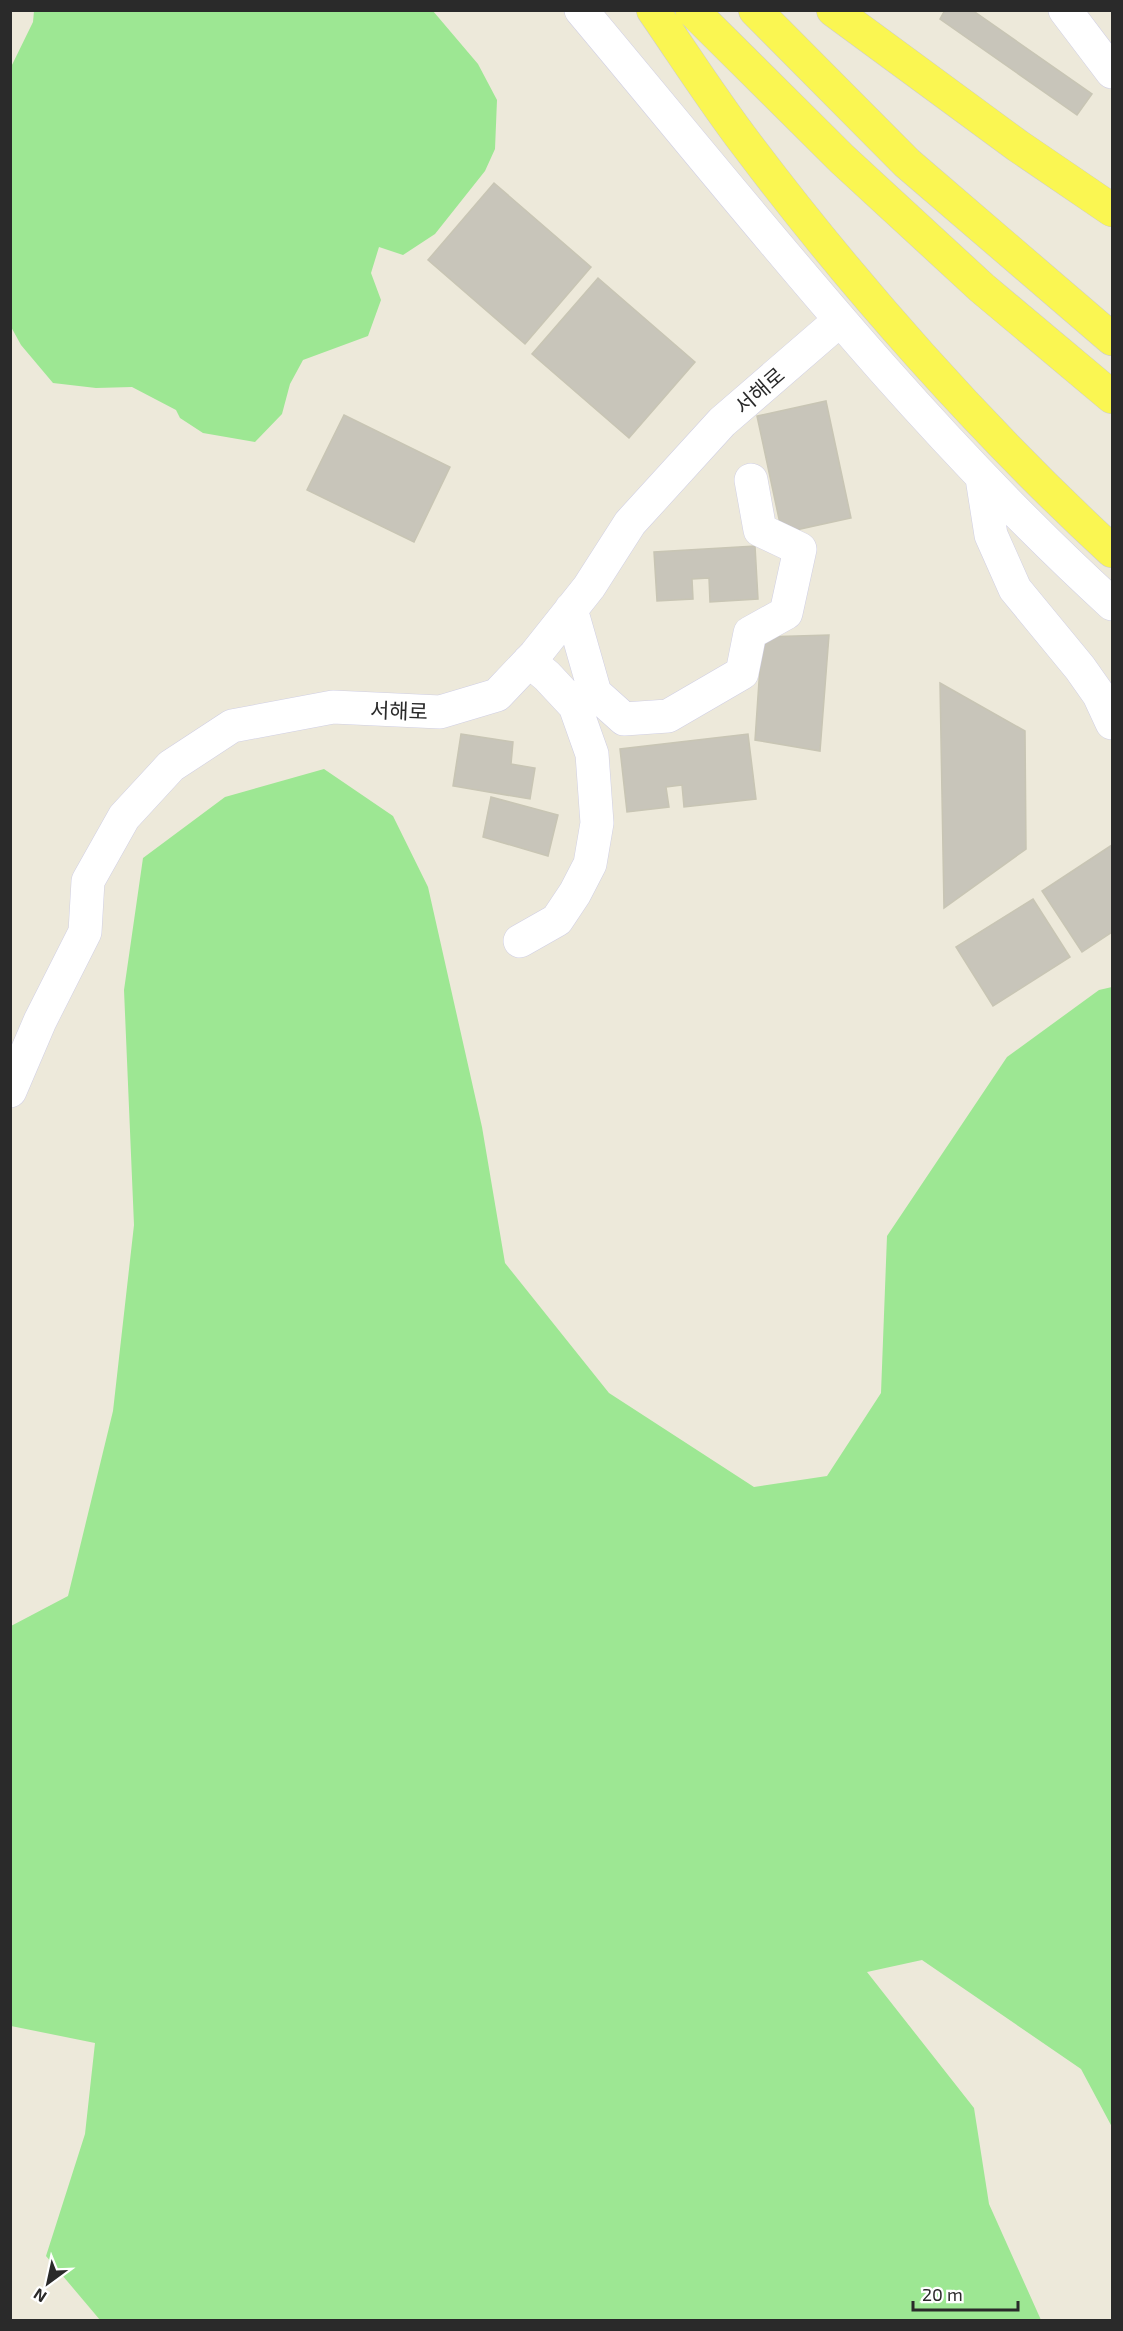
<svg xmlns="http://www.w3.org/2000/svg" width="1123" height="2331" font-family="'Exo 2','Noto Sans KR',sans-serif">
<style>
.green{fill:#9de793}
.building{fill:#c8c5ba;stroke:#c8c5b4;stroke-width:1.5}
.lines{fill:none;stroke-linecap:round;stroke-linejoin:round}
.minor-casing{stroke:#d0cfe4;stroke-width:34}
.major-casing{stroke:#ccc;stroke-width:34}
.minor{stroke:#fff;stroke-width:33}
.major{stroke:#faf652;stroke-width:33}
.labels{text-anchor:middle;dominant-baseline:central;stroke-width:4.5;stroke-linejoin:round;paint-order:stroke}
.street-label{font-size:21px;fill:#2a2a2a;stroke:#fff}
</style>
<rect width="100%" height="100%" fill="#ede9da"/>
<path class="green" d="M 34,11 L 433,11 L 478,64 L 497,100 L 495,149 L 485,171 L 435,234 L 403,255 L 379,247 L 371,273 L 381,300 L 368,336 L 303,360 L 290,384 L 282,414 L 255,442 L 203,433 L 180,418 L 176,410 L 132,387 L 96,388 L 53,383 L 21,345 L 10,325 L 11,67 L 33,22 Z
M 324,769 L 393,816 L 428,887 L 482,1127 L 505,1263 L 609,1393 L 754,1487 L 827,1476 L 881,1393 L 887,1236 L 1007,1057 L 1099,990 L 1112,987 L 1112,2127 L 1081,2069 L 922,1960 L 867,1972 L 974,2108 L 989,2204 L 1041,2320 L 100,2320 L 46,2256 L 85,2134 L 95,2043 L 11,2026 L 11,1626 L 68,1596 L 113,1411 L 134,1225 L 124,990 L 143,858 L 225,797 Z"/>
<path class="building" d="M 945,10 L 972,10 L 1092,94 L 1077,115 L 940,19 Z
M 494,183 L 591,267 L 525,344 L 428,260 Z
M 598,278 L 695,362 L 629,438 L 532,354 Z
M 826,401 L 851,518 L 782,533 L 757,416 Z
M 344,415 L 450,467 L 414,542 L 307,490 Z
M 755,546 L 758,599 L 710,602 L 709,578 L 692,579 L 693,599 L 657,601 L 654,552 Z
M 829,635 L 820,751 L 755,740 L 762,637 Z
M 940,683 L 1025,731 L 1026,849 L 944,908 Z
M 461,734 L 513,742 L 511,764 L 535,768 L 530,799 L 453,786 Z
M 748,734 L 756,799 L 684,807 L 682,785 L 666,787 L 669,807 L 627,812 L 620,749 Z
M 491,797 L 558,815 L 548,856 L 483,837 Z
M 1112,845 L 1112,932 L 1082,952 L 1042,891 Z
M 1033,899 L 1070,957 L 993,1006 L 956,947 Z"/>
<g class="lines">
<defs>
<path id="minor" d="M 581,10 C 752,214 916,425 1112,604
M 1065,10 L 1112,72
M 982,478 L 991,535 L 1015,589 L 1080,668 L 1099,695 L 1112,723
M 571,609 L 595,693 L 624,719 L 668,716 L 742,673 L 750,633 L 786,613 L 800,549 L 760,530 L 751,480
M 520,941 L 557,920 L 575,893 L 590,864 L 597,823 L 592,754 L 575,706 L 547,676 L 529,661
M 10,1091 L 40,1021 L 85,932 L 88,881 L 124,817 L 171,766 L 232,726 L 333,707 L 440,712 L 497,695 L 535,655 L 589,587 L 630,523 L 722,422 L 840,320"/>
<path id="major" d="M 653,10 C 684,55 714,102 747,145 C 854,287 982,431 1112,551
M 692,10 L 842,159 L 982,288 L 1112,397
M 755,10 L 907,163 L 1112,339
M 833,10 L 1018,146 L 1112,210"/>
</defs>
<use href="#minor" class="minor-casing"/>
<use href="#major" class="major-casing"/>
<use href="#minor" class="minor"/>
<use href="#major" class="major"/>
</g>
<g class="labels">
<g class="street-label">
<text transform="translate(759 390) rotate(-41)">서해로</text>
<text transform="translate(399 710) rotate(2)">서해로</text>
</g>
</g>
<rect width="1123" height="2331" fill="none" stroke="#2a2a2a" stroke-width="24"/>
<g transform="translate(48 2283) rotate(213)" stroke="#ffffff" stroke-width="4.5" paint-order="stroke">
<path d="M0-4.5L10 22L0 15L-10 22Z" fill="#2a2a2a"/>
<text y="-9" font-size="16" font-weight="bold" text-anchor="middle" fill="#2a2a2a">N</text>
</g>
<path d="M913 2301v9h105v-9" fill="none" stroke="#2a2a2a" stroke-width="3"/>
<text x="922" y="2301" font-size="18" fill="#2a2a2a" stroke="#ffffff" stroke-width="4.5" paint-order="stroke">20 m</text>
</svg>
